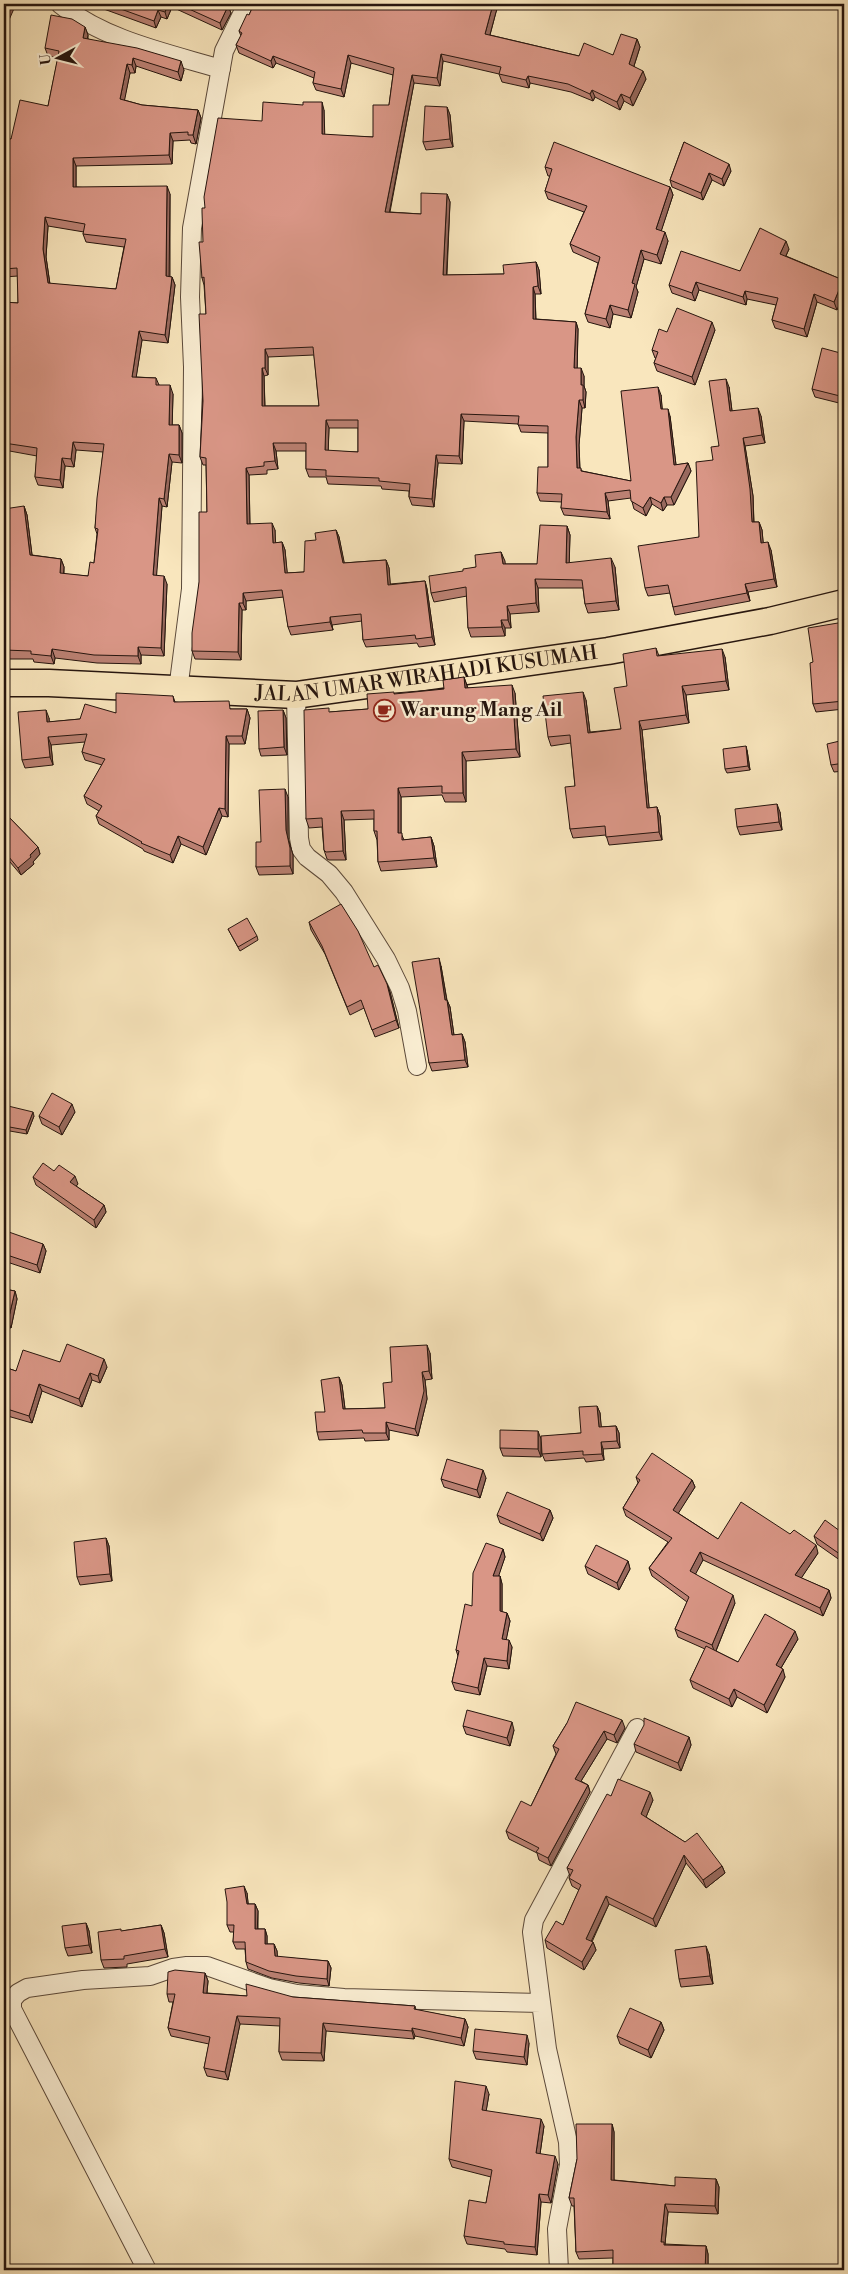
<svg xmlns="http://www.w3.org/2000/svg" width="848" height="2274" font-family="'Libre Bodoni',serif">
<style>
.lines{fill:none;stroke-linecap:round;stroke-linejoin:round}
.minor-casing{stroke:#5b493a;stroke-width:20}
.primary-casing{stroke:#26150e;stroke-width:29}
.minor{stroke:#fbefd4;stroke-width:18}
.primary{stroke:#f9e6bd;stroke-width:26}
.wall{fill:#bb8173;stroke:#26150e;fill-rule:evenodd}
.shaded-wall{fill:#98695e;stroke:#26150e}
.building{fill:#d99686;stroke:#26150e;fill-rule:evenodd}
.labels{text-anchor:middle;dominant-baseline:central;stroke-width:4.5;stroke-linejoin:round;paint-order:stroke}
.street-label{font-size:20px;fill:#26150e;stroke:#fbefd4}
.poi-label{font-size:20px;font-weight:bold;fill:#26150e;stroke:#fbefd4;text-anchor:start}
</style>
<rect width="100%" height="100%" fill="#f9e6bd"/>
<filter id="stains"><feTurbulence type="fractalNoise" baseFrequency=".004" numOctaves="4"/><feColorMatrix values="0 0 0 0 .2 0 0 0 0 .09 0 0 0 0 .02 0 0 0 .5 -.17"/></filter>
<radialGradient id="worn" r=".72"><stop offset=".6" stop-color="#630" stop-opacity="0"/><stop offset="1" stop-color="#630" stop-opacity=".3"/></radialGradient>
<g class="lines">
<defs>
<path id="minor" d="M 60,4 C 104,40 167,53 221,69
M 178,690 L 191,589 L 193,367 L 190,297 L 192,228 L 224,51 L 247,4
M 296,695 L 299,838 L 301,849 L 307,857 L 329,874 L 344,892 L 386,959 L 400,988 L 407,1011 L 417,1066
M 147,2270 L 12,2009 L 12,2000 L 18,1993 L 27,1988 L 83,1980 L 150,1976 L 173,1968 L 187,1966 L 207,1966 L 269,1988 L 297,1994 L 344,1998 L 541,2003
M 559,2270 L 557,2229 L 569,2165 L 568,2142 L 547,2049 L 532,1932 L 534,1920 L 637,1728"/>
<g id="primary">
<path id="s1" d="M 4,683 L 49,683 L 296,695 L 608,651 L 770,621 L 844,603"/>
</g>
</defs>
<use href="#minor" class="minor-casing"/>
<use href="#primary" class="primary-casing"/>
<use href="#minor" class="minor"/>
<use href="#primary" class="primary"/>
</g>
<path class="wall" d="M 4,4 L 9,20 L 4,17 Z
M 90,4 L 224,4 L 228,6 L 231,13 L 222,30 L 172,7 L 167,19 L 161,17 L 156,28 Z
M 254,4 L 499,4 L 496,12 L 490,35 L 579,56 L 613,55 L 637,39 L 640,47 L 634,66 L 646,79 L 633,106 L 624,101 L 620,110 L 595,97 L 593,101 L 571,92 L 530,83 L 529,88 L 502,82 L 499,74 L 443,61 L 440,86 L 414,83 L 390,212 L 421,214 L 447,194 L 450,202 L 447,275 L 504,274 L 536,262 L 539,270 L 541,294 L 535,294 L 536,319 L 576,322 L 578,329 L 577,368 L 584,376 L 584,386 L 586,392 L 585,408 L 582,408 L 579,445 L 580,468 L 582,471 L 631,481 L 661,395 L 662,409 L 670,416 L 676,465 L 688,463 L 691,471 L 674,505 L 667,505 L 663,511 L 652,504 L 646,516 L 634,509 L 631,498 L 608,501 L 610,519 L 564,515 L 561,508 L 562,502 L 540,501 L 537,493 L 548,467 L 548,433 L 521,432 L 518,424 L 464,421 L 462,464 L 438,463 L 434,507 L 412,505 L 409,497 L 409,491 L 382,489 L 381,486 L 328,484 L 326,477 L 309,477 L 306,469 L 306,451 L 276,451 L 278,469 L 267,470 L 267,474 L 249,475 L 250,524 L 275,530 L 275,543 L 282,542 L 285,550 L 287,573 L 304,572 L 316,540 L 336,530 L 339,537 L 344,563 L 386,560 L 389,568 L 390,584 L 425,581 L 427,589 L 435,645 L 419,647 L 417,643 L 366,647 L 363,640 L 362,621 L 332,625 L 333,630 L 291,635 L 288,627 L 284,597 L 246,601 L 246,610 L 242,610 L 241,660 L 195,659 L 192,651 L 207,512 L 206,465 L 203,465 L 200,457 L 206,314 L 204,285 L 202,278 L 205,208 L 262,121 L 324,110 L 324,135 L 373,137 L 389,105 L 393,75 L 351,63 L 344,97 L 316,90 L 313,83 L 314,78 L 276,63 L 273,68 L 239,53 L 236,45 L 241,36 L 239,31 L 249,15 ZM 314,355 L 319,406 L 265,406 L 264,376 L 268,375 L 268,357 ZM 329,428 L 358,428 L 358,452 L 328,451 Z
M 85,27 L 88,35 L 88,39 L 184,70 L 181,81 L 136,66 L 135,73 L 130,73 L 124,100 L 142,105 L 198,110 L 201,118 L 196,144 L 191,143 L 190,140 L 173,141 L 172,164 L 76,166 L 76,187 L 170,194 L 170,277 L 172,277 L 175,285 L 168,343 L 142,340 L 136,377 L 156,378 L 159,385 L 173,394 L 172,425 L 179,425 L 182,433 L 182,463 L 172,462 L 167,507 L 162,506 L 156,575 L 167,584 L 164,656 L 141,655 L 141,664 L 97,663 L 55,658 L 54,664 L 34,662 L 33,659 L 4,659 L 4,574 L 24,506 L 27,515 L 32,555 L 61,559 L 64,567 L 64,574 L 88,576 L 94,563 L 97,534 L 95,528 L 103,452 L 76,450 L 74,467 L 65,466 L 63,488 L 38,485 L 35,477 L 37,456 L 4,450 L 4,302 L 18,303 L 18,276 L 4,277 L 4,139 L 11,139 L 48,106 L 58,58 L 48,56 L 45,48 ZM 48,226 L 84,232 L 83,234 L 86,242 L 124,247 L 116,289 L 50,284 L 46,257 Z
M 447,107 L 450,115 L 453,147 L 426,150 L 423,142 Z
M 684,142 L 731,171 L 724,186 L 712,180 L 703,200 L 672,187 L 670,180 Z
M 545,167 L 670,187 L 673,195 L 661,231 L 668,241 L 661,264 L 644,259 L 636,287 L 638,292 L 631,318 L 613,314 L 610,328 L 588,322 L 585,314 L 598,263 L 573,252 L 570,244 L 584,212 L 548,199 L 545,191 L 550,176 L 548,176 Z
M 789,249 L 786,256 L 843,280 L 844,282 L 844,293 L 837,310 L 817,302 L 807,337 L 775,328 L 772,320 L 776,305 L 747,299 L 746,305 L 699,290 L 695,301 L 672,293 L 669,285 L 740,271 Z
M 715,330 L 695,385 L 657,371 L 654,363 L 656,358 L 655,358 L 652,350 Z
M 844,354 L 844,398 L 843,404 L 815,397 L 812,389 Z
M 729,387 L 732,411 L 761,416 L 765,443 L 745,446 L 753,496 L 754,522 L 759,522 L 762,530 L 763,542 L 771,550 L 777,587 L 748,592 L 750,601 L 675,615 L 673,607 L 670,593 L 648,596 L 645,588 L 699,537 L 713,460 L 719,446 Z
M 567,526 L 570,535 L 569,563 L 615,567 L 619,610 L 588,613 L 585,604 L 583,588 L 538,588 L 539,612 L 510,614 L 511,628 L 505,628 L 505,636 L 471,637 L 468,628 L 467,596 L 434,602 L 431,593 L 463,571 L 476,567 L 501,552 L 505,564 L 537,564 Z
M 844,622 L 844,709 L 816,712 L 813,704 L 813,662 Z
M 656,648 L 659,656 L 725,657 L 729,690 L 686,695 L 689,723 L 642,730 L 649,808 L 657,807 L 660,816 L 662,840 L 609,845 L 606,835 L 573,838 L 570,829 L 575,786 L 571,743 L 551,746 L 548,737 L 586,700 L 590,732 L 621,729 L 627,686 Z
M 464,677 L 468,688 L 515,693 L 520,757 L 466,761 L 466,802 L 445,802 L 442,795 L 401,797 L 401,833 L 404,840 L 431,837 L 434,846 L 437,867 L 381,871 L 378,862 L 377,840 L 374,831 L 374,819 L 344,820 L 346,860 L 329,860 L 327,859 L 324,850 L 322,827 L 309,828 L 306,819 L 330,712 L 368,709 L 395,693 L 444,689 Z
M 173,696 L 175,702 L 232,709 L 247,709 L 250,718 L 245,744 L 229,744 L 228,817 L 222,816 L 206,855 L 181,844 L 173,863 L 144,851 L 143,849 L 99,824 L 96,816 L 99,811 L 87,804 L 84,796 L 102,765 L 85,760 L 82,752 L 85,742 L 51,745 L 53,765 L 25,768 L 22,760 L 49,718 L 49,722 L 80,719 L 116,713 Z
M 283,710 L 286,718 L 287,755 L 261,756 L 259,749 Z
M 844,740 L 844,771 L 834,772 L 831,765 Z
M 747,750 L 750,770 L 727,773 L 725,769 Z
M 288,797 L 288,838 L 293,855 L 293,874 L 259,875 L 256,867 L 261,842 Z
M 4,812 L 38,847 L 40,854 L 33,862 L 34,864 L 21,875 L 4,855 Z
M 780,812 L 782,830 L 740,835 L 737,827 Z
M 309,922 L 374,967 L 387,984 L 390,992 L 399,1028 L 375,1037 L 364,1008 L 350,1015 L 325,954 L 311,930 Z
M 228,929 L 257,936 L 258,940 L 240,951 Z
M 841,954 L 844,954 L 844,962 Z
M 441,966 L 447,1000 L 450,1007 L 454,1035 L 462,1034 L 465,1042 L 468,1067 L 432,1071 L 429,1063 Z
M 4,1105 L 34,1116 L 27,1134 L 4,1130 Z
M 75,1112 L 62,1135 L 42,1124 L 39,1116 Z
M 54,1171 L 78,1184 L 76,1186 L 104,1205 L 106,1212 L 96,1228 L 36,1185 L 33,1177 Z
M 4,1236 L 43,1244 L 46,1251 L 40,1273 L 4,1261 Z
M 4,1289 L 15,1291 L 17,1299 L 11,1328 L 4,1327 Z
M 430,1353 L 432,1379 L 425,1380 L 427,1399 L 418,1436 L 389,1430 L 389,1440 L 365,1441 L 364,1438 L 319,1440 L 317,1432 L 339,1377 L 342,1385 L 345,1409 L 385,1408 L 392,1382 Z
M 60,1362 L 107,1367 L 100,1383 L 92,1380 L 82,1407 L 42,1391 L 32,1423 L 4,1415 L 4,1367 L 16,1371 Z
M 597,1406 L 600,1413 L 601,1427 L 616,1426 L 619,1433 L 620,1448 L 603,1449 L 604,1460 L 586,1462 L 584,1458 L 545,1461 L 542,1454 L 541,1442 L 541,1457 L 503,1456 L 500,1448 L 541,1437 L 581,1433 Z
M 636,1477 L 692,1480 L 695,1487 L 678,1513 L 718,1539 L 818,1553 L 801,1578 L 829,1590 L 831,1598 L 823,1616 L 703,1560 L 695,1574 L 735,1603 L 716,1651 L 738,1662 L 798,1639 L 781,1668 L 785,1677 L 767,1713 L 737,1697 L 732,1707 L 693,1688 L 690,1680 L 705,1649 L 678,1637 L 675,1629 L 687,1602 L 652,1576 L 649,1568 L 668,1542 L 626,1516 L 623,1508 L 638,1483 Z
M 486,1478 L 480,1498 L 444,1487 L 441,1479 Z
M 550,1510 L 553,1518 L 543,1541 L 500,1523 L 497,1515 Z
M 844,1534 L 844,1563 L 817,1544 L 814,1536 Z
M 106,1538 L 109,1546 L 112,1581 L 80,1585 L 77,1577 Z
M 503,1549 L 505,1557 L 498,1576 L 500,1576 L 502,1584 L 502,1612 L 507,1613 L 510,1621 L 506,1639 L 512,1647 L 509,1669 L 487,1666 L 480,1695 L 455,1690 L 452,1682 L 458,1656 L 456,1650 L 472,1606 Z
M 628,1561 L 630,1569 L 619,1590 L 588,1574 L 585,1566 Z
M 567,1723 L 625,1728 L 617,1743 L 607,1739 L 581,1781 L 588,1785 L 590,1792 L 551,1866 L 539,1860 L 537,1853 L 509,1839 L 506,1831 L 531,1806 L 556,1754 L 553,1746 Z
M 463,1726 L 514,1730 L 510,1746 L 466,1734 Z
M 689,1737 L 691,1745 L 681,1771 L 636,1752 L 634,1744 Z
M 611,1796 L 653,1800 L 646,1817 L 722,1866 L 725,1873 L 706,1888 L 686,1863 L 656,1927 L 609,1904 L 592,1942 L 593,1942 L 596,1950 L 584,1970 L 547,1948 L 545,1940 L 563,1925 L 579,1890 L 572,1886 L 569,1878 L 570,1876 L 567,1868 Z
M 247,1893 L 248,1904 L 255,1904 L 258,1911 L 258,1929 L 265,1929 L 267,1936 L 267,1944 L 274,1944 L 277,1951 L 277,1957 L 328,1961 L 331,1968 L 329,1986 L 299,1983 L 272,1978 L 248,1969 L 246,1962 L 245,1949 L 236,1949 L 233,1942 L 234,1932 L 230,1932 L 227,1925 Z
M 86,1923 L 89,1931 L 92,1953 L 68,1956 L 65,1948 Z
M 161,1925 L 164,1933 L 168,1957 L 127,1964 L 127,1967 L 104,1968 L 101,1960 L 122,1931 Z
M 709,1954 L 713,1984 L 681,1987 L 679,1979 Z
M 205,1973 L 208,1981 L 207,1993 L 247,1996 L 293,1997 L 415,2006 L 416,2010 L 465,2019 L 468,2027 L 464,2046 L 415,2036 L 414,2039 L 326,2031 L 324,2061 L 282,2060 L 279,2052 L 280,2026 L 240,2024 L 228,2080 L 207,2076 L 204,2068 L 209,2044 L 171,2036 L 168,2028 L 173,2002 L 169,2002 L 167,1994 Z
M 661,2022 L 664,2030 L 651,2058 L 620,2044 L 617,2036 Z
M 529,2043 L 527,2065 L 476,2059 L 473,2051 Z
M 489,2094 L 486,2111 L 544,2126 L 540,2154 L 558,2164 L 551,2203 L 541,2202 L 537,2255 L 507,2252 L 505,2249 L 467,2244 L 464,2236 L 486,2203 L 491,2177 L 452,2167 L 449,2159 Z
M 612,2124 L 614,2132 L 614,2180 L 675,2186 L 716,2179 L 719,2187 L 718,2214 L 668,2212 L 665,2244 L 706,2246 L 708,2254 L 708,2270 L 615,2270 L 613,2265 L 613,2258 L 579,2259 L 576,2252 L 574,2206 L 572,2206 L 569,2198 L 577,2159 Z"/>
<path class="shaded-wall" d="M 10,4 L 16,4 L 9,20 L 6,12 Z
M 168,4 L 171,4 L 172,7 L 167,19 L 165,12 Z
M 493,4 L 499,4 L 496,12 L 488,42 L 485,34 Z
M 228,6 L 231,13 L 222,30 L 220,23 Z
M 158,10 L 161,17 L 156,28 L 154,21 Z
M 85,27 L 88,35 L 86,46 L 83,38 Z
M 637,39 L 640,47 L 632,72 L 629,64 Z
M 441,54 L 443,61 L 440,86 L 437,78 Z
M 348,55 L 351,63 L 344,97 L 341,89 Z
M 273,56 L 276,63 L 273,68 L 271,61 Z
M 133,58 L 136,66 L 135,73 L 132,65 Z
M 181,61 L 184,70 L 181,81 L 178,72 Z
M 127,64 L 130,73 L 123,108 L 120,99 Z
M 643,71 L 646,79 L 633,106 L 630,98 Z
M 412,75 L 414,83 L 388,219 L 385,212 Z
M 528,76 L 530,83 L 529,88 L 526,80 Z
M 592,90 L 595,97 L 593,101 L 590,94 Z
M 621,94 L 624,101 L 620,110 L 617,102 Z
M 322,102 L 324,110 L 325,142 L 322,134 Z
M 447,107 L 450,115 L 453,147 L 450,139 Z
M 198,110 L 201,118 L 196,144 L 193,135 Z
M 170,133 L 173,141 L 172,164 L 169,155 Z
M 73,158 L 76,166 L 76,195 L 73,187 Z
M 729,164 L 731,171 L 724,186 L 722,179 Z
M 709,173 L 712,180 L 703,200 L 701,193 Z
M 167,186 L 170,194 L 169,284 L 166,276 Z
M 670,187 L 673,195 L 659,238 L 656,229 Z
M 447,194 L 450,202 L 446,283 L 443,275 Z
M 45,217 L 48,226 L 46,257 L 51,292 L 48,283 L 43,249 Z
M 665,232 L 668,241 L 661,264 L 657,255 Z
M 786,241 L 789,249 L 783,262 L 780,254 Z
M 641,250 L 644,259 L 636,287 L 638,292 L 631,318 L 628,310 L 632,283 Z
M 536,262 L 539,270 L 541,294 L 538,286 Z
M 172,277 L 175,285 L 168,343 L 165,335 Z
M 843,280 L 844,282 L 844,293 L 837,310 L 834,302 Z
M 696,282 L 699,290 L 695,301 L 692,293 Z
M 533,287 L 535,294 L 536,327 L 533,319 Z
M 745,291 L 747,299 L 746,305 L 743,297 Z
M 814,294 L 817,302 L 807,337 L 804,329 Z
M 610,305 L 613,314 L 610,328 L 606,319 Z
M 576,322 L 578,329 L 577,376 L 574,368 Z
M 712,322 L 715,330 L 695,385 L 692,377 Z
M 139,331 L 142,340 L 135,385 L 132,377 Z
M 265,349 L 268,357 L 268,375 L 265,368 Z
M 262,368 L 264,376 L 265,414 L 262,406 Z
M 581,368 L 584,376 L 584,386 L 586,392 L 585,408 L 583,400 L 581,385 Z
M 726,379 L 729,387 L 733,419 L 730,411 Z
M 170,385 L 173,394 L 172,433 L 169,425 Z
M 658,387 L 661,395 L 663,417 L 661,409 Z
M 842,387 L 844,392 L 844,398 L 843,404 L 840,396 Z
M 579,400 L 582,408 L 579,445 L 580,476 L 577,468 L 576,437 Z
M 758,408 L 761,416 L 765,443 L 762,435 Z
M 668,409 L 670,416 L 677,473 L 674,465 Z
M 461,414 L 464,421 L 462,464 L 459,456 Z
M 326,420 L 329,428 L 328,458 L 325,450 Z
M 179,425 L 182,433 L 182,463 L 179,455 Z
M 743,438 L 745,446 L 753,496 L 754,530 L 752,522 Z
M 73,442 L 76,450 L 74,467 L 71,459 Z
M 273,443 L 276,451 L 278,469 L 275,461 Z
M 169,454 L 172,462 L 167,507 L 164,499 Z
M 436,455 L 438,463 L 434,507 L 432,499 Z
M 62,458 L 65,466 L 63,488 L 60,480 Z
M 688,463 L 691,471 L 674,505 L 671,497 Z
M 246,468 L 249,475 L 250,532 L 247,524 Z
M 605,493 L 608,501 L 610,519 L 607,512 Z
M 650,497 L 652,504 L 646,516 L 643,508 Z
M 664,497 L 667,505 L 663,511 L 661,503 Z
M 159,498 L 162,506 L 156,583 L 153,575 Z
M 24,506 L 27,515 L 33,563 L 30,555 Z
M 759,522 L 762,530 L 764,551 L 761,543 Z
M 272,523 L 275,530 L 276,551 L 273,543 Z
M 567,526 L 570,535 L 569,572 L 566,563 Z
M 336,530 L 339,537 L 346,571 L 343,563 Z
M 282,542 L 285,550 L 288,580 L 285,573 Z
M 768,542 L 771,550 L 777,587 L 774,579 Z
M 501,552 L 505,561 L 506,573 L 503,564 Z
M 611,558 L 615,567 L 619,610 L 616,601 Z
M 61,559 L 64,567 L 63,582 L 60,573 Z
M 386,560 L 389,568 L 391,592 L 388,585 Z
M 164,576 L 167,584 L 164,656 L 161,648 Z
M 535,579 L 538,588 L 539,612 L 536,603 Z
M 425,581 L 427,589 L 435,645 L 432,637 Z
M 745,584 L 748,592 L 750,601 L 747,593 Z
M 243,593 L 246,601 L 246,610 L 243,603 Z
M 239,603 L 242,610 L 241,660 L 238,652 Z
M 507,606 L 510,614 L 511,628 L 508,620 Z
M 330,617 L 332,625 L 333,630 L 330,622 Z
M 501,620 L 505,628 L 505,636 L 502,627 Z
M 138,647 L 141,655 L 141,664 L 138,656 Z
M 52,649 L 55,658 L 54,664 L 51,656 Z
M 722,649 L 725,657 L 729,690 L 726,681 Z
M 464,677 L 467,686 L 468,696 L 465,688 Z
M 512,685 L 515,693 L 520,757 L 516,749 Z
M 682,686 L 686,695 L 689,723 L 686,715 Z
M 583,692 L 586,700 L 591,741 L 588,733 Z
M 247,709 L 250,718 L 245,744 L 242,736 Z
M 46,710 L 49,718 L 50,730 L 47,722 Z
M 283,710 L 286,718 L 287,755 L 284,747 Z
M 639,721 L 642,730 L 650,817 L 647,808 Z
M 226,736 L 229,744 L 228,817 L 225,809 Z
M 48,737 L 51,745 L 53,765 L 50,757 Z
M 746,746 L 747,750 L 750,770 L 748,766 Z
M 462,752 L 466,761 L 466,802 L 463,793 Z
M 398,788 L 401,797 L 401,842 L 398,833 Z
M 285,789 L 288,797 L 288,838 L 293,855 L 293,874 L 290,866 L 286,830 Z
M 777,804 L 780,812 L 782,830 L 779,822 Z
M 657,807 L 660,816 L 662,840 L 659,832 Z
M 219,808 L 222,816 L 206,855 L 203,847 Z
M 341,811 L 344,820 L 346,860 L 343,851 Z
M 178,836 L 181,844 L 173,863 L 170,855 Z
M 431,837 L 434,846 L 437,867 L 434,858 Z
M 38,847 L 40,854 L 33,862 L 34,864 L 21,875 L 18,868 Z
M 439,958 L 441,966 L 448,1008 L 445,1000 Z
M 387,984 L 390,992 L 399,1028 L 396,1020 Z
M 447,1000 L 450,1007 L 455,1043 L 452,1035 Z
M 462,1034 L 465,1042 L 468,1067 L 465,1060 Z
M 72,1104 L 75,1112 L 62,1135 L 59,1127 Z
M 33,1112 L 34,1116 L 27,1134 L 26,1130 Z
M 75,1176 L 78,1184 L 73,1190 L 70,1182 Z
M 104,1205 L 106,1212 L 96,1228 L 94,1220 Z
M 43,1244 L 46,1251 L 40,1273 L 37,1265 Z
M 15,1291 L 17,1299 L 11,1328 L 8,1321 Z
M 427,1345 L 430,1353 L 432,1379 L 429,1371 Z
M 104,1359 L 107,1367 L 100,1383 L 98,1376 Z
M 422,1372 L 425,1380 L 427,1399 L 418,1436 L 415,1429 Z
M 90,1373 L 92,1380 L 82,1407 L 79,1399 Z
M 339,1377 L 342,1385 L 346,1417 L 343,1409 Z
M 39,1384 L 42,1391 L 32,1423 L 29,1416 Z
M 597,1406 L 600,1413 L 602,1434 L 599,1427 Z
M 386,1422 L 389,1430 L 389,1440 L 386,1433 Z
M 616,1426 L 619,1433 L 620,1448 L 617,1441 Z
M 538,1431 L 541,1439 L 541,1457 L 538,1449 Z
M 601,1442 L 603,1449 L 604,1460 L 602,1454 Z
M 483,1470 L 486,1478 L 480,1498 L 477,1490 Z
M 692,1480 L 695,1487 L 676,1517 L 673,1510 Z
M 550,1510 L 553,1518 L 543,1541 L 540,1534 Z
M 106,1538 L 109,1546 L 112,1581 L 110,1574 Z
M 816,1545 L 818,1553 L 798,1583 L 795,1575 Z
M 503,1549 L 505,1557 L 496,1584 L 493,1576 Z
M 700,1552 L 703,1560 L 693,1579 L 690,1571 Z
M 628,1561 L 630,1569 L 619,1590 L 617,1583 Z
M 500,1576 L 502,1584 L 502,1619 L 500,1611 Z
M 829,1590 L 831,1598 L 823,1616 L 820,1608 Z
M 733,1595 L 735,1603 L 715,1653 L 712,1645 Z
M 507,1613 L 510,1621 L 505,1646 L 502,1639 Z
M 795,1631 L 798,1639 L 778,1673 L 776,1665 Z
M 509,1640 L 512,1647 L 509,1669 L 507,1661 Z
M 484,1658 L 487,1666 L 480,1695 L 478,1688 Z
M 783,1669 L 785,1677 L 767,1713 L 764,1705 Z
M 734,1689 L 737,1697 L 732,1707 L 729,1699 Z
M 622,1720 L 625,1728 L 617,1743 L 614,1735 Z
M 512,1722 L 514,1730 L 510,1746 L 507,1738 Z
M 604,1731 L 607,1739 L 578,1786 L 575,1779 Z
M 689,1737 L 691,1745 L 681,1771 L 678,1763 Z
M 588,1785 L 590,1792 L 551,1866 L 548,1858 Z
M 650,1792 L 653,1800 L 644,1822 L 641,1814 Z
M 684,1855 L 686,1863 L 656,1927 L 653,1919 Z
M 722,1866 L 725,1873 L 706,1888 L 703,1880 Z
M 244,1886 L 247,1893 L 249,1911 L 247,1904 Z
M 606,1896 L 609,1904 L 589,1946 L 586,1939 Z
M 255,1904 L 258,1911 L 257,1936 L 255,1929 Z
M 86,1923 L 89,1931 L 92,1953 L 89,1945 Z
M 161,1925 L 164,1933 L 168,1957 L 165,1949 Z
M 265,1929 L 267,1936 L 267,1951 L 265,1944 Z
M 593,1942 L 596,1950 L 584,1970 L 582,1962 Z
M 274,1944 L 277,1951 L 278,1963 L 275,1956 Z
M 706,1946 L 709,1954 L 713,1984 L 710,1976 Z
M 328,1961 L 331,1968 L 329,1986 L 327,1979 Z
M 205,1973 L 208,1981 L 206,2001 L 203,1993 Z
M 237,2016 L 240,2024 L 228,2080 L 225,2072 Z
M 465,2019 L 468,2027 L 464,2046 L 461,2038 Z
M 661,2022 L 664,2030 L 651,2058 L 648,2050 Z
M 323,2023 L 326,2031 L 324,2061 L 321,2053 Z
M 412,2028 L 415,2036 L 414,2039 L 412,2031 Z
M 527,2035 L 529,2043 L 527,2065 L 524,2057 Z
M 486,2086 L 489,2094 L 485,2118 L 482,2110 Z
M 541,2119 L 544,2126 L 539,2161 L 536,2153 Z
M 612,2124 L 614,2132 L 614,2188 L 611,2180 Z
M 555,2156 L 558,2164 L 551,2203 L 548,2195 Z
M 716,2179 L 719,2187 L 718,2214 L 715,2206 Z
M 539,2194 L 541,2202 L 537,2255 L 535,2247 Z
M 665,2204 L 668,2212 L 665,2244 L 667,2250 L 661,2242 Z
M 706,2246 L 708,2254 L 708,2270 L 705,2270 Z"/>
<path class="building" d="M 4,4 L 10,4 L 6,12 L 4,11 Z
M 107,4 L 168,4 L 165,12 L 158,10 L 154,21 Z
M 178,4 L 224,4 L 228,6 L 220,23 Z
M 254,4 L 493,4 L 485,34 L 579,56 L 584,43 L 613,55 L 621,34 L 637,39 L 629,64 L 643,71 L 630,98 L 621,94 L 617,102 L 592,90 L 590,94 L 568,84 L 528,76 L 526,80 L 499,74 L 501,67 L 441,54 L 437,78 L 412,75 L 385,212 L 421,214 L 421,193 L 447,194 L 443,275 L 504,274 L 503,265 L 536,262 L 538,286 L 533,287 L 533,319 L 576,322 L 574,368 L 581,368 L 581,385 L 583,385 L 583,400 L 579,400 L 576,437 L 577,468 L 581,468 L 581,471 L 631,481 L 621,391 L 658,387 L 661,409 L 668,409 L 674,465 L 688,463 L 671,497 L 664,497 L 661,503 L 650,497 L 643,508 L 631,501 L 630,490 L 605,493 L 607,512 L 561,508 L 562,494 L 537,493 L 538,467 L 548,467 L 548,426 L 518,425 L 519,416 L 461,414 L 459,456 L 436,455 L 432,499 L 409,497 L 410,484 L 379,481 L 379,478 L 326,476 L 326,470 L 306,469 L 306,443 L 273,443 L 275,461 L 264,462 L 264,466 L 246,468 L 247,524 L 272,523 L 273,543 L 282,542 L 285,573 L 304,572 L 305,541 L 316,540 L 315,533 L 336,530 L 343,563 L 386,560 L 388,585 L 425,581 L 432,637 L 416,639 L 415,635 L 363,640 L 361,614 L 330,617 L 330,622 L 288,627 L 282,590 L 243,593 L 243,603 L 239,603 L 238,652 L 192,651 L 192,633 L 199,582 L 199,512 L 207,512 L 206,458 L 200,457 L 203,401 L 199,314 L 206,314 L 204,277 L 202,278 L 199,242 L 203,242 L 202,212 L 202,208 L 205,208 L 204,197 L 218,118 L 262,121 L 263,102 L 303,105 L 303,102 L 322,102 L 322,134 L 373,137 L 373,105 L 389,105 L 394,68 L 348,55 L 341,89 L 313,83 L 315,72 L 273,56 L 271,61 L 236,45 L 242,33 L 239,31 L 247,14 L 249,15 ZM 313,347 L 319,406 L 262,406 L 262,368 L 265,368 L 265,349 ZM 326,420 L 358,420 L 358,452 L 325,450 Z
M 51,15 L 72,19 L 85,27 L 83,38 L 137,48 L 181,61 L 178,72 L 133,58 L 132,65 L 127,64 L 120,99 L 142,105 L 198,110 L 193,135 L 188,135 L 188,132 L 170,133 L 169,155 L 73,158 L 73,187 L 167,186 L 166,276 L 172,277 L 165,335 L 139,331 L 132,377 L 156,378 L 156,385 L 170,385 L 169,425 L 179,425 L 179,455 L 169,454 L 164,499 L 159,498 L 153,575 L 164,576 L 161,648 L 138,647 L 138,656 L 94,655 L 52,649 L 51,656 L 31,654 L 31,651 L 4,650 L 4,509 L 24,506 L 30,555 L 61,559 L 60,573 L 88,576 L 90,562 L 94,563 L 98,529 L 95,528 L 97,498 L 104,444 L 73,442 L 71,459 L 62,458 L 60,480 L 35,477 L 37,448 L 4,443 L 4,302 L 18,303 L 17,268 L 4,269 L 4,139 L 11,139 L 20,100 L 48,106 L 59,51 L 45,48 ZM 45,217 L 85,224 L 83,234 L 126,239 L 116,289 L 48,283 L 43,249 Z
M 425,106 L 447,107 L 450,139 L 423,142 Z
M 554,142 L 670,187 L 656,229 L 665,232 L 657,255 L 641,250 L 632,283 L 635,284 L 628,310 L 610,305 L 606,319 L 585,314 L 600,257 L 570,244 L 587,206 L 545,191 L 552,169 L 545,167 Z
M 684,142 L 729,164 L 722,179 L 709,173 L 701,193 L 670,180 Z
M 760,228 L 786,241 L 780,254 L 843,280 L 834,302 L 814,294 L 804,329 L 772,320 L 778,298 L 745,291 L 743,297 L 696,282 L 692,293 L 669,285 L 681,251 L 740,271 Z
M 677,308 L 712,322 L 692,377 L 654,363 L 658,352 L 652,350 L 659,329 L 667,332 Z
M 822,348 L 844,354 L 844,387 L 842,387 L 840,396 L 812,389 Z
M 726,379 L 730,411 L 758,408 L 762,435 L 743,438 L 750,489 L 752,522 L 759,522 L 761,543 L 768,542 L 774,579 L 745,584 L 747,593 L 673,607 L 668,585 L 645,588 L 638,546 L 699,537 L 696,462 L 713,460 L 711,447 L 719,446 L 709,381 Z
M 540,525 L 567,526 L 566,563 L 611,558 L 616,601 L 585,604 L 582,580 L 535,579 L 536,603 L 507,606 L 508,620 L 501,620 L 502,627 L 468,628 L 466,587 L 431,593 L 429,576 L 463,571 L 463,569 L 476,567 L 475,555 L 501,552 L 503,564 L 537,564 Z
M 844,622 L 844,701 L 813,704 L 810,663 L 813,662 L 808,628 Z
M 656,648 L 657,656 L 722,649 L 726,681 L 682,686 L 686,715 L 639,721 L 647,808 L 657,807 L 659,832 L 606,837 L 605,826 L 570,829 L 565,787 L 575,786 L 570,735 L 548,737 L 543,696 L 583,692 L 588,733 L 621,729 L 614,688 L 627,686 L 623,654 Z
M 464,677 L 465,688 L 512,685 L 516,749 L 462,752 L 463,793 L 442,793 L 442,786 L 398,788 L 398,833 L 402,833 L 402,840 L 431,837 L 434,858 L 378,862 L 377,831 L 374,831 L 374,810 L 341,811 L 343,851 L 326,852 L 324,850 L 322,818 L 306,819 L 304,710 L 329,708 L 329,712 L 368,709 L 367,694 L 394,692 L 394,694 L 444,689 L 443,680 Z
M 116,693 L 173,696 L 174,702 L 229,701 L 230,709 L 247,709 L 242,736 L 226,736 L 225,809 L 219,808 L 203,847 L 178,836 L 170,855 L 141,843 L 142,842 L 96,816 L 102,806 L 84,796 L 105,759 L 82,752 L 87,734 L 48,737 L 50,757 L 22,760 L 18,712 L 46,710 L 47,722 L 80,719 L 85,704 L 116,713 Z
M 283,710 L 284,747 L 259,749 L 258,711 Z
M 844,740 L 844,763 L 831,765 L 827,744 Z
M 746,746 L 748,766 L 725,769 L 723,749 Z
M 285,789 L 286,830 L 290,848 L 290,866 L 256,867 L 256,842 L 261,842 L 259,790 Z
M 777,804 L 779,822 L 737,827 L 735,809 Z
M 4,812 L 38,847 L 30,855 L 31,857 L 18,868 L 4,851 L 4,843 L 5,842 L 4,841 Z
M 341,904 L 358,931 L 374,967 L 378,965 L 387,984 L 396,1020 L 372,1030 L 361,1000 L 347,1007 L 322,946 L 309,922 Z
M 247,918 L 257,936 L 238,947 L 228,929 Z
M 844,934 L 844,954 L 841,954 Z
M 439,958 L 445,1000 L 447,1000 L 452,1035 L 462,1034 L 465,1060 L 429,1063 L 412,962 Z
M 52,1093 L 72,1104 L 59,1127 L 39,1116 Z
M 4,1105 L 33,1112 L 26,1130 L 4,1126 Z
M 43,1163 L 54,1171 L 59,1165 L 75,1176 L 70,1182 L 104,1205 L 94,1220 L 33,1177 Z
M 6,1231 L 43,1244 L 37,1265 L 4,1254 L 4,1236 Z
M 4,1289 L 15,1291 L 8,1321 L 4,1320 Z
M 67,1344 L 104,1359 L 98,1376 L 90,1373 L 79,1399 L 39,1384 L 29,1416 L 4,1408 L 4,1367 L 16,1371 L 23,1350 L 60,1362 Z
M 427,1345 L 429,1371 L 422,1372 L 424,1391 L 415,1429 L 386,1422 L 386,1433 L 363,1433 L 362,1430 L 317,1432 L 315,1412 L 325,1412 L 321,1380 L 339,1377 L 343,1409 L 385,1408 L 383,1383 L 392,1382 L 390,1347 Z
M 597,1406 L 599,1427 L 616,1426 L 617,1441 L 601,1442 L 602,1454 L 583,1455 L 583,1451 L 542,1454 L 541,1436 L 581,1433 L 579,1407 Z
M 500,1430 L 538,1431 L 538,1449 L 500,1448 Z
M 652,1453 L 692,1480 L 673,1510 L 718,1539 L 741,1502 L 790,1534 L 794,1530 L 816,1545 L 795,1575 L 829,1590 L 820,1608 L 700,1552 L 690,1571 L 733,1595 L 712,1645 L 675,1629 L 689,1597 L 649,1568 L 672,1538 L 623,1508 L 640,1480 L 636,1477 Z
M 447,1459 L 483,1470 L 477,1490 L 441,1479 Z
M 507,1492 L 550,1510 L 540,1534 L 497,1515 Z
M 825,1520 L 844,1534 L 844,1557 L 814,1536 Z
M 106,1538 L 110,1574 L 77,1577 L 74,1542 Z
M 486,1543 L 503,1549 L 493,1576 L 500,1576 L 500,1611 L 507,1613 L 502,1639 L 509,1640 L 507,1661 L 484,1658 L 478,1688 L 452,1682 L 459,1651 L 456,1650 L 465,1604 L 472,1606 L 473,1573 Z
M 596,1545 L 628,1561 L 617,1583 L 585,1566 Z
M 765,1614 L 795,1631 L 776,1665 L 783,1669 L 764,1705 L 734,1689 L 729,1699 L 690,1680 L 706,1646 L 738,1662 Z
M 576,1702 L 622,1720 L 614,1735 L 604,1731 L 575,1779 L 588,1785 L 548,1858 L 536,1852 L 539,1848 L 506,1831 L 521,1801 L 531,1806 L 559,1749 L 553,1746 L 567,1723 Z
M 467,1710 L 512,1722 L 507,1738 L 463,1726 Z
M 644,1718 L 689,1737 L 678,1763 L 634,1744 L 644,1725 Z
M 618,1779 L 650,1792 L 641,1814 L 685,1842 L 697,1833 L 722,1866 L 703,1880 L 684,1855 L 653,1919 L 606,1896 L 586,1939 L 593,1942 L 582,1962 L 545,1940 L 556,1921 L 563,1925 L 581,1885 L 569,1878 L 573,1870 L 567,1868 L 607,1794 L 611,1796 Z
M 244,1886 L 247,1904 L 255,1904 L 255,1929 L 265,1929 L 265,1944 L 274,1944 L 275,1956 L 328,1961 L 327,1979 L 296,1976 L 269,1971 L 246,1962 L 245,1942 L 233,1942 L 234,1925 L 227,1925 L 227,1902 L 225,1889 Z
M 86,1923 L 89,1945 L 65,1948 L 62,1926 Z
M 161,1925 L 165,1949 L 124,1956 L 124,1959 L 101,1960 L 98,1932 L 121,1929 L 121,1931 Z
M 706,1946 L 710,1976 L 679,1979 L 675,1950 Z
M 175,1970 L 205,1973 L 203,1993 L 247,1996 L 246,1984 L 293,1997 L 415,2006 L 414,2009 L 465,2019 L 461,2038 L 412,2028 L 412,2031 L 323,2023 L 321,2053 L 279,2052 L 280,2018 L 237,2016 L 225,2072 L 204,2068 L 210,2037 L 168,2028 L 175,1994 L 167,1994 L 168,1972 Z
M 630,2008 L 661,2022 L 648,2050 L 617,2036 Z
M 475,2029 L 527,2035 L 524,2057 L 473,2051 Z
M 455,2081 L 486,2086 L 482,2110 L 541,2119 L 536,2153 L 555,2156 L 548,2195 L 539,2194 L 535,2247 L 504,2244 L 504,2242 L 464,2236 L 469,2200 L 486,2203 L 492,2170 L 449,2159 Z
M 576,2124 L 612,2124 L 611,2180 L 675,2186 L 675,2177 L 716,2179 L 715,2206 L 665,2204 L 661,2242 L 664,2242 L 664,2245 L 706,2246 L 705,2270 L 624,2270 L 623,2265 L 613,2265 L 613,2250 L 576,2252 L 574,2198 L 569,2198 L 577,2159 Z"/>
<defs>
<symbol id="cafe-ring" viewBox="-11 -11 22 22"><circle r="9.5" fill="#fbefd4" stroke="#8f2418" stroke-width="1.5"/><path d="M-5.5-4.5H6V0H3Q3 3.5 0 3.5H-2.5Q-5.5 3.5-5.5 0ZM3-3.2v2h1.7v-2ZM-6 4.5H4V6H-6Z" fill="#8f2418"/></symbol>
</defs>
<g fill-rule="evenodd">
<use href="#cafe-ring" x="372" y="698" width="25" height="25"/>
</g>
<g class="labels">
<g class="street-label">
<text stroke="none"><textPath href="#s1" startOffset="424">JALAN UMAR WIRAHADI KUSUMAH</textPath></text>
</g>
<g class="poi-label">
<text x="400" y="710">Warung Mang Ail</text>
</g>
</g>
<rect width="848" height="2274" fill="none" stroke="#f9e6bd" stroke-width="20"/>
<rect x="5" y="5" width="838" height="2264" fill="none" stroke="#26150e" stroke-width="2.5"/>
<rect x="10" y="10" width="828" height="2254" fill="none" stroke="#26150e"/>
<g transform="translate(58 58) rotate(263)" stroke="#fbefd4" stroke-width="4" paint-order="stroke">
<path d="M0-4L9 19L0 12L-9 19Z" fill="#26150e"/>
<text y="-8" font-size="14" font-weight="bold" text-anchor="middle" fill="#26150e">U</text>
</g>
<rect width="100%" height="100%" filter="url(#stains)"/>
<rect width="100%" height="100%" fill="url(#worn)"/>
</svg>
